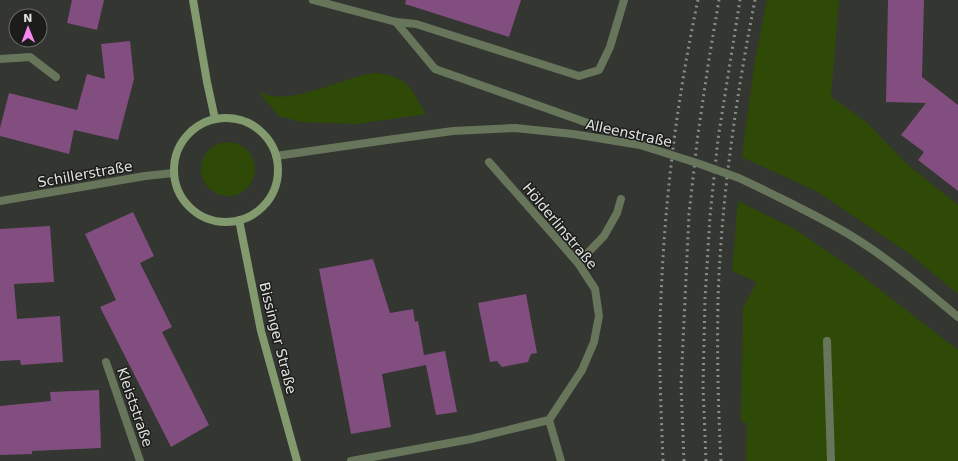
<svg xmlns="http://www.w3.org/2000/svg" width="958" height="461" font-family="'DejaVu Sans',sans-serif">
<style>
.green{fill:#2f4a06}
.building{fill:#824e7f}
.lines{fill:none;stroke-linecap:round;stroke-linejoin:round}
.lane{stroke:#67765b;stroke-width:8}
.street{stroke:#67765b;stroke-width:8}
.secondary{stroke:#839a6e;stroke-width:8}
.rail{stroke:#898c88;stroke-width:3;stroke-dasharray:2 4;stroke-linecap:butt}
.street-bridge{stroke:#67765b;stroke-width:8}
.labels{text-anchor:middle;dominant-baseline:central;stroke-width:3;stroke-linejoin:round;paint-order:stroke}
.street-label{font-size:14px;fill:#e0e3df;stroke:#1c1d1b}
</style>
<rect width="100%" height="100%" fill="#333631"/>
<path class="green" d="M 767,0 L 839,0 L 831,97 L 865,121 L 908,165 L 958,205 L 958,294 L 911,255 L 816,191 L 742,157 L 754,66 Z
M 374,73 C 409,77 409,86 426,114 L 357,124 L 301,122 L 279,116 L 258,91 C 262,93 266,95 270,96 C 298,101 345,78 374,73 Z
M201 169a27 27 0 1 1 54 0a27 27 0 1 1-54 0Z
M 738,201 L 795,229 L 857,272 L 958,350 L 958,461 L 746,461 L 747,423 L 741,422 L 743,308 L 757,282 L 732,271 Z"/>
<path class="building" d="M 72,0 L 104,0 L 97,30 L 67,23 Z
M 406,0 L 521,0 L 509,37 L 405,4 Z
M 888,0 L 924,0 L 922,77 L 958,105 L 958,191 L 918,160 L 924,152 L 901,135 L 926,103 L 886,102 Z
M 130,41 L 134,79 L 118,140 L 74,130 L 69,154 L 0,136 L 0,128 L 9,93 L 77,110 L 87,74 L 105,79 L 101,44 Z
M 133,212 L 154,256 L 140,263 L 172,327 L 162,332 L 209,425 L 171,447 L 100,307 L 116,300 L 85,234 Z
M 50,226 L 54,282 L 14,284 L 17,319 L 60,316 L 63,362 L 21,365 L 20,360 L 0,361 L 0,229 Z
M 373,259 L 390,313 L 413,309 L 415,322 L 418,321 L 424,355 L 445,351 L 457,412 L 436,415 L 426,365 L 382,374 L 391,427 L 351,434 L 319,269 Z
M 526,294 L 537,353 L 531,354 L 528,362 L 502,367 L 497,361 L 490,362 L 478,303 Z
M 99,390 L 101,448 L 32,451 L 32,454 L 0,455 L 0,406 L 51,401 L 50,392 Z"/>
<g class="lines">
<path class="lane" d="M 313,0 L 396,22 L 416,24 L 579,76 L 599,70 L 610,47 L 624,0
M 396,22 L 435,69 L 616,133
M 578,263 L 604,236 L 617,213 L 621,199
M 827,341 L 831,461"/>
<path class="street" d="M 0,59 L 30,57 L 56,77
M 276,156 L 394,139
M 489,162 L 578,263 L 595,289 L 599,316 L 594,342 L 582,370 L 549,420
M 764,190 C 796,206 828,221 858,240 C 894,263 926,290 958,317
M 0,201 L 145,176 L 174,173
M 106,362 L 140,461
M 351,461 L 471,439 L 549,420 L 561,461"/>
<path class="secondary" d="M 193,0 L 207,82 L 215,119
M174 170a52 52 0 1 1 104 0a52 52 0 1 1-104 0Z
M 239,220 L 261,331 L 297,461"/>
<path class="rail" d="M 663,461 C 661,407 658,352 661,297 C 665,197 677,98 698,0
M 684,461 L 681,385 L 689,214 L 698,134 L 709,59 L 719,0
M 706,461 L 703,386 L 705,299 L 710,216 L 718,139 L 740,0
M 721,461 C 718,407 717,354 718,300 C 721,201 736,97 755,0"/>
<path class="street-bridge" d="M 394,139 L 453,131 L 515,128 L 573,134 L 640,145 L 697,163 L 739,178 L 764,190"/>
</g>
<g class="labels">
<g class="street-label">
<text transform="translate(629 133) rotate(12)">Alleenstraße</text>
<text transform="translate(85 174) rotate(-10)">Schillerstraße</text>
<text transform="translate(560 226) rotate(50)">Hölderlinstraße</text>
<text transform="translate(278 338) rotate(76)">Bissinger Straße</text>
<text transform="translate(135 407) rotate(71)">Kleiststraße</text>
</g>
</g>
<g transform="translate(28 28) rotate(359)"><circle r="19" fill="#1c1d1b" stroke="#6a6c69"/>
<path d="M0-3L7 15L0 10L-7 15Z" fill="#f589ef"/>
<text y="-6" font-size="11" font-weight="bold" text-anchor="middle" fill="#e0e3df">N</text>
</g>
</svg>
